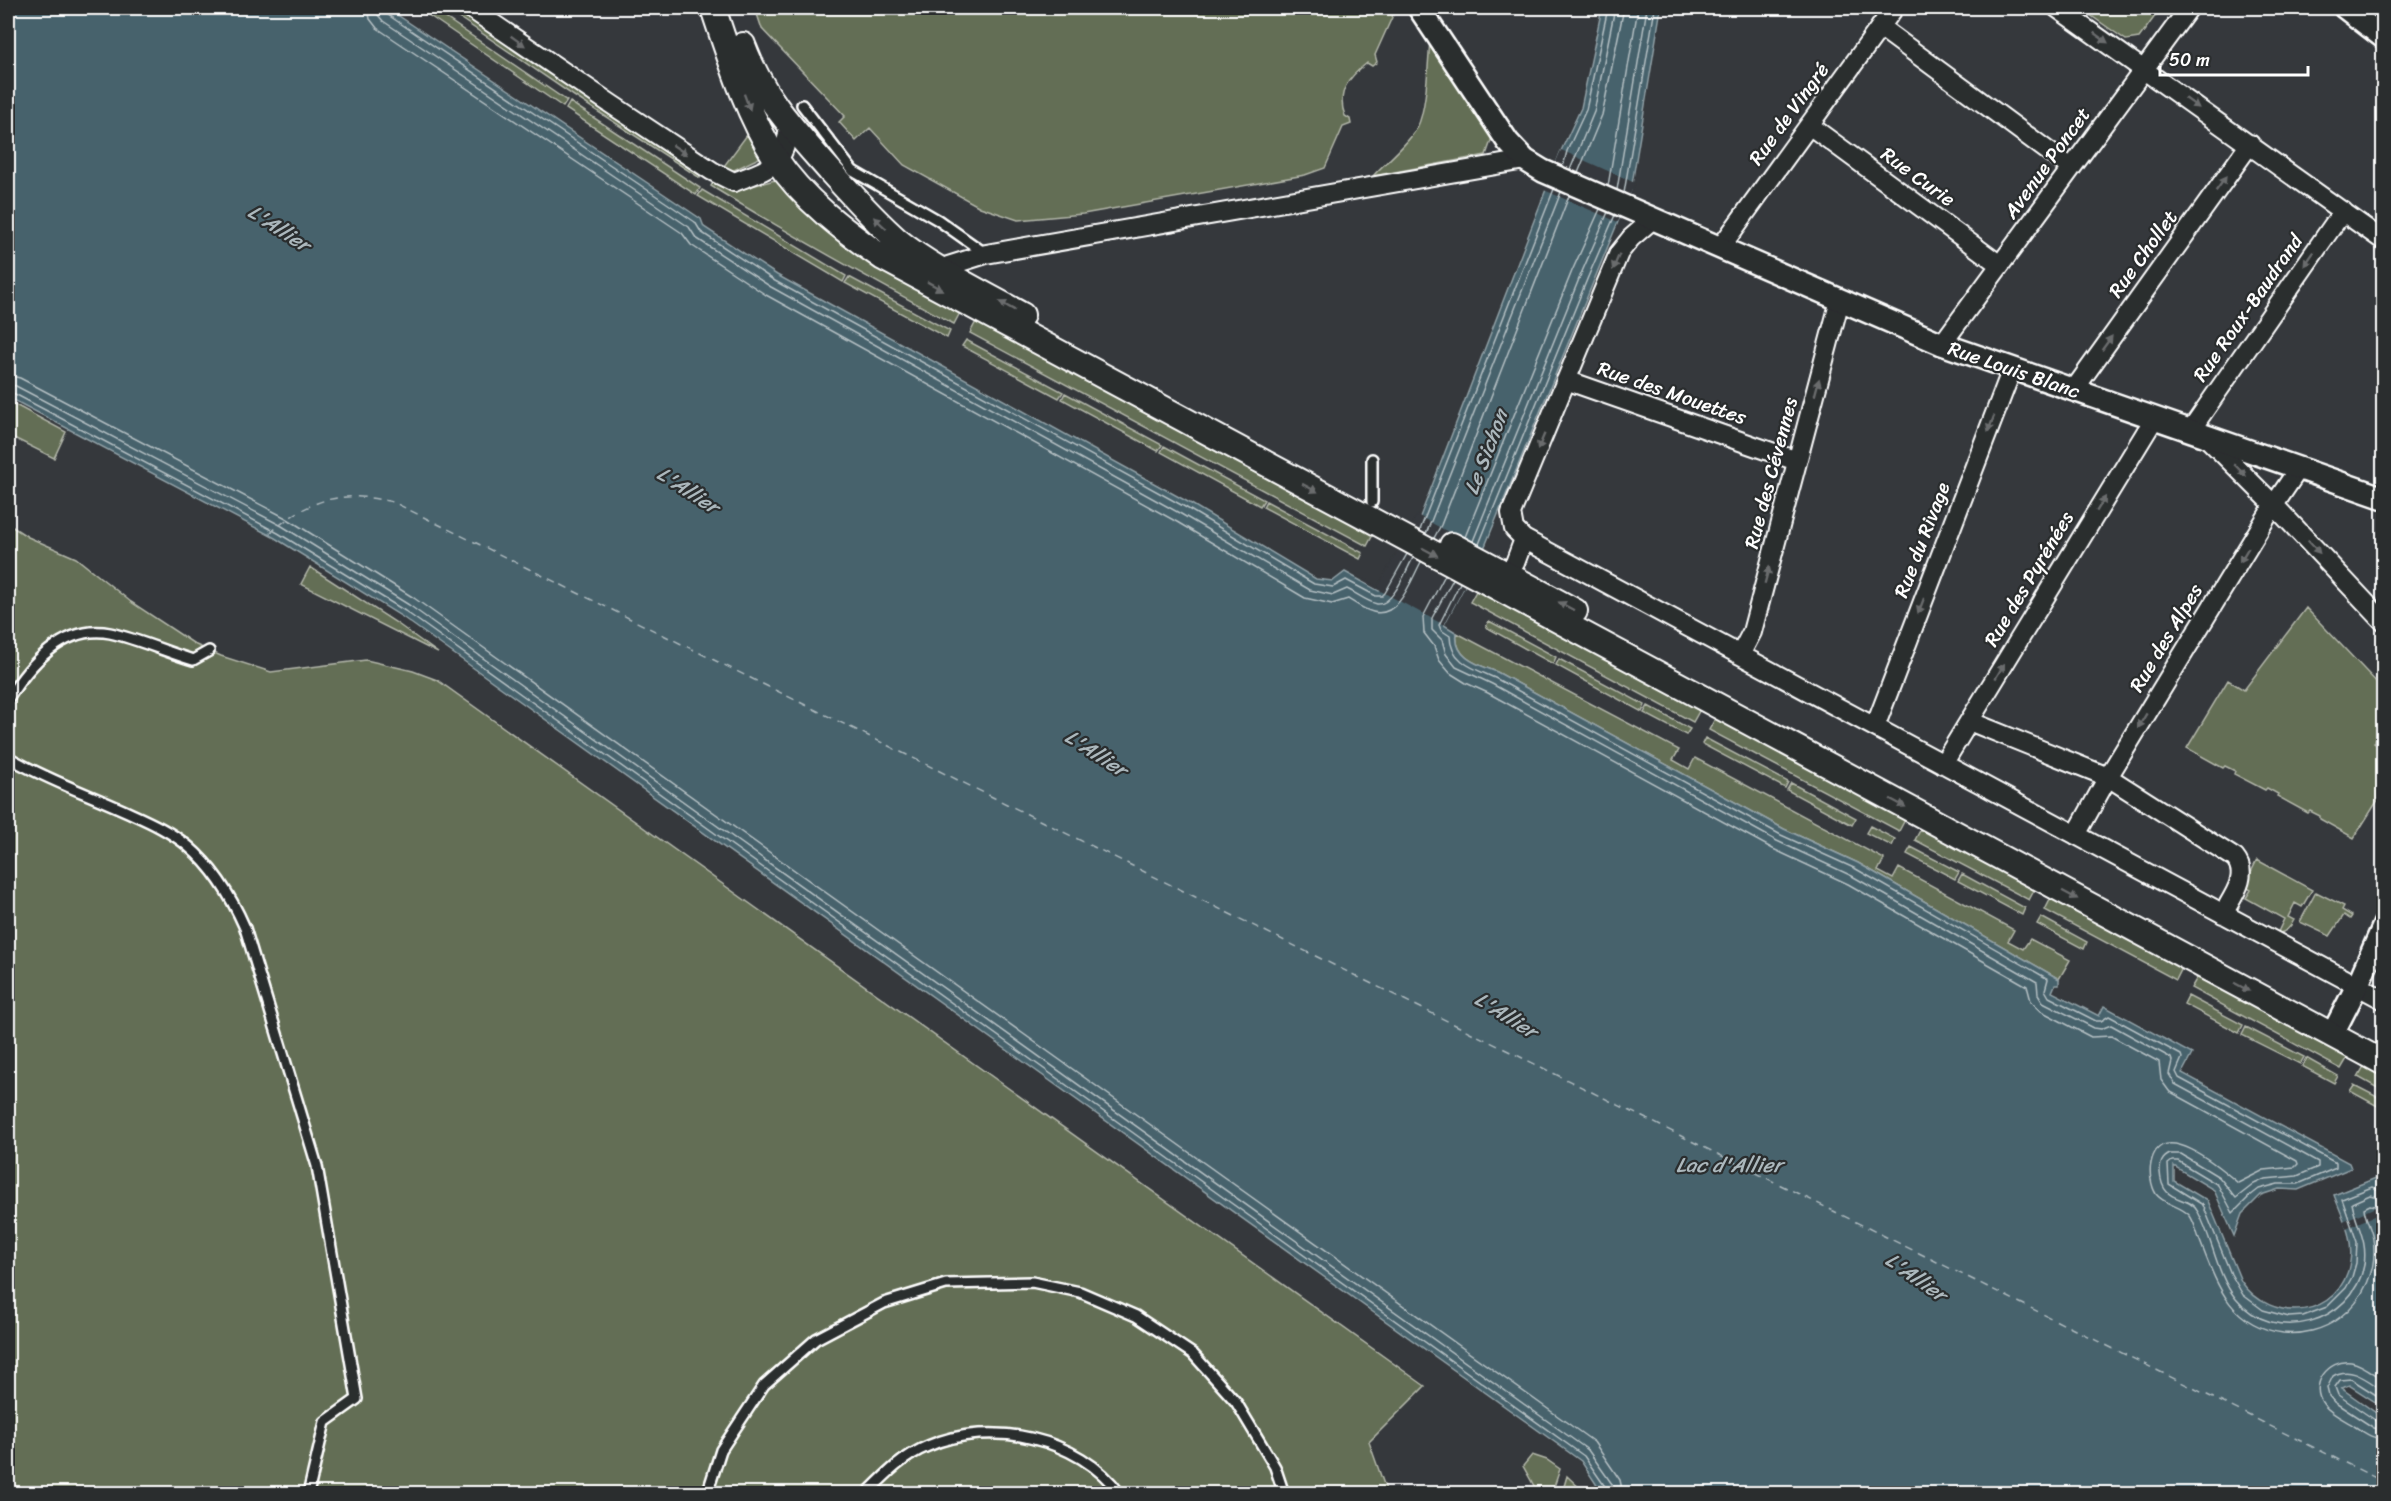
<svg xmlns="http://www.w3.org/2000/svg" width="2391" height="1501" font-family="Sriracha,sans-serif">
<style>
.green{fill:#646e54;stroke:#b2b6aa;stroke-width:1.5}
.water{fill:#47626c;stroke:#91a1a7;stroke-width:1.5}
.pier{fill:#35383c}
.lines{fill:none;stroke-linecap:round;stroke-linejoin:round}
.shore{stroke:#b5c0c4;stroke-width:1.5}
.ferry{stroke:#acb8bd;stroke-width:1.5;stroke-dasharray:8 6;stroke-linecap:butt}
.service-casing{stroke:#fff;stroke-width:14}
.minor-casing{stroke:#fff;stroke-width:22}
.tertiary-casing{stroke:#fff;stroke-width:26}
.secondary-casing{stroke:#fff;stroke-width:28}
.service{stroke:#2a2d2e;stroke-width:9}
.minor{stroke:#2a2d2e;stroke-width:18}
.tertiary{stroke:#2a2d2e;stroke-width:21}
.secondary{stroke:#2a2d2e;stroke-width:24}
.oneway{fill:#6a6c6d}
.labels{text-anchor:middle;dominant-baseline:central;stroke-width:4.5;stroke-linejoin:round;paint-order:stroke}
.street-label{font-size:20px;fill:#fff;stroke:#2a2d2e}
.water-label{font-size:21px;font-style:italic;fill:#acb8bd;stroke:#2a2d2e}
</style>
<rect width="100%" height="100%" fill="#35383c"/>
<filter id="ink" filterUnits="userSpaceOnUse"><feTurbulence type="fractalNoise" baseFrequency=".0167" numOctaves="2"/><feDisplacementMap in="SourceGraphic" scale="12" xChannelSelector="R" yChannelSelector="G"/><feConvolveMatrix kernelMatrix="1 2 1 2 8 2 1 2 1" color-interpolation-filters="sRGB"/></filter>
<g filter="url(#ink)">
<path class="green" d="M 423,8 L 431,8 L 567,101 L 563,107 L 421,10 Z
M 445,8 L 456,8 L 578,91 L 704,173 L 700,178 L 574,96 Z
M 755,8 L 1390,8 L 1393,15 L 1375,55 L 1377,62 L 1372,66 L 1367,63 C 1349,77 1336,92 1345,116 L 1350,119 L 1351,124 L 1343,127 L 1325,168 L 1305,175 L 1083,214 L 1018,220 L 980,207 L 904,165 L 870,128 L 856,141 L 839,122 L 845,116 L 762,29 Z
M 2080,8 L 2161,8 L 2139,38 L 2126,40 Z
M 1430,40 L 1494,132 L 1486,155 L 1373,176 C 1387,160 1406,147 1417,128 C 1427,109 1428,62 1430,40 Z
M 570,102 L 700,188 L 696,195 L 566,109 Z
M 747,135 L 761,154 L 761,157 L 732,171 L 721,170 Z
M 714,180 L 733,191 L 775,180 L 783,183 L 963,307 L 954,324 C 872,280 790,235 711,186 Z
M 702,190 L 846,276 L 843,282 L 698,196 Z
M 849,277 L 950,331 L 947,338 L 845,283 Z
M 979,316 L 1376,529 L 1367,546 L 970,333 Z
M 966,340 L 1063,392 L 1059,398 L 962,346 Z
M 1065,393 L 1162,445 L 1158,451 L 1062,399 Z
M 8,401 L 66,432 L 54,458 L 8,435 Z
M 1164,446 L 1264,500 L 1260,506 L 1161,452 Z
M 1266,501 L 1363,553 L 1360,559 L 1263,507 Z
M 8,524 L 28,537 L 76,558 L 131,602 L 196,645 L 221,656 L 271,672 L 366,660 L 413,671 L 437,680 L 1425,1386 L 1369,1442 L 1387,1493 L 8,1493 Z
M 310,567 L 395,622 L 438,653 L 301,584 Z
M 1480,584 L 1703,704 L 1693,722 L 1470,602 Z
M 2306,608 L 2383,689 L 2383,729 L 2374,743 L 2383,749 L 2383,796 L 2381,795 L 2354,838 L 2320,819 L 2320,816 L 2310,811 L 2308,813 L 2277,796 L 2278,794 L 2267,788 L 2265,790 L 2234,774 L 2235,771 L 2225,766 L 2223,768 L 2187,748 L 2228,680 L 2244,690 Z
M 1489,621 L 1556,657 L 1553,664 L 1486,627 Z
M 1457,633 L 1679,750 L 1673,760 L 1689,769 L 1695,758 L 1884,859 L 1878,871 L 1893,879 L 1899,868 L 2014,930 L 2008,941 L 2023,949 L 2030,939 L 2070,960 L 2059,979 L 1858,863 L 1784,829 L 1497,672 C 1479,665 1453,658 1457,633 Z
M 1559,659 L 1645,705 L 1642,712 L 1556,665 Z
M 1648,706 L 1690,729 L 1686,735 L 1644,713 Z
M 1718,713 L 1908,814 L 1899,831 L 1709,730 Z
M 1705,738 L 1788,782 L 1785,788 L 1702,744 Z
M 1791,783 L 1856,818 L 1852,825 L 1787,790 Z
M 1924,823 L 2038,883 L 2029,900 L 1915,840 Z
M 1870,826 L 1895,839 L 1892,846 L 1866,833 Z
M 1911,847 L 1959,872 L 1955,879 L 1907,854 Z
M 2257,860 L 2312,890 L 2302,907 L 2295,903 L 2288,917 L 2294,920 C 2290,928 2286,932 2277,934 L 2284,919 L 2246,898 L 2251,890 L 2246,887 L 2250,874 Z
M 1962,874 L 2025,908 L 2022,915 L 1958,881 Z
M 2054,892 L 2185,962 L 2176,980 L 2045,910 Z
M 2316,892 L 2344,906 L 2342,910 L 2352,916 L 2350,919 L 2344,915 L 2330,936 L 2300,922 Z
M 2041,917 L 2087,942 L 2084,949 L 2037,924 Z
M 2201,971 L 2351,1052 L 2341,1069 L 2191,988 Z
M 2188,996 L 2243,1025 L 2239,1033 L 2184,1004 Z
M 2246,1027 L 2304,1057 L 2300,1064 L 2242,1035 Z
M 2306,1058 L 2338,1076 L 2334,1083 L 2302,1066 Z
M 2367,1061 L 2383,1070 L 2383,1091 L 2358,1077 Z
M 2354,1085 L 2383,1100 L 2383,1109 L 2350,1091 Z
M 1532,1455 L 1547,1460 L 1560,1469 L 1552,1493 L 1538,1493 L 1523,1466 Z
M 1567,1476 L 1585,1493 L 1562,1493 Z"/>
<path class="water" d="M 8,8 L 387,8 L 701,219 L 704,227 L 777,275 L 1188,502 L 1316,579 L 1333,581 L 1345,572 L 1379,591 L 1420,517 L 1560,153 L 1581,108 L 1602,8 L 1661,8 L 1631,190 L 1483,551 L 1444,625 L 1457,633 C 1453,658 1479,665 1497,672 L 1784,829 L 1858,863 L 2059,979 L 2059,985 L 2055,985 L 2052,992 L 2099,1016 L 2104,1006 L 2192,1054 L 2182,1073 L 2349,1163 L 2351,1168 L 2298,1190 L 2279,1189 L 2261,1195 L 2242,1214 L 2234,1236 L 2214,1190 L 2174,1166 L 2174,1181 L 2208,1201 L 2241,1281 C 2271,1326 2341,1318 2350,1262 C 2354,1238 2342,1216 2334,1195 L 2376,1178 L 2384,1189 L 2383,1407 L 2349,1385 L 2341,1388 L 2383,1418 L 2383,1493 L 1602,1493 L 1581,1461 L 401,616 L 275,538 L 8,397 Z"/>
<path class="pier" d="M 1561,150 L 1635,183 L 1618,222 L 1544,190 Z
M 1417,515 L 1483,551 L 1444,625 L 1362,581 L 1363,579 L 1378,587 Z
M 2383,1204 L 2383,1212 L 2346,1228 L 2343,1221 Z"/>
<g class="lines">
<path class="shore" d="M 368,8 L 370,19 L 377,28 L 682,233 L 691,245 L 766,295 L 1177,522 L 1305,598 L 1332,604 L 1348,599 C 1356,604 1364,610 1373,612 C 1399,619 1411,580 1421,562
M 377,8 L 378,15 L 383,21 L 689,227 L 696,238 L 771,287 L 1181,514 L 1310,590 L 1333,595 L 1347,589 C 1356,593 1367,602 1377,604 C 1393,606 1406,570 1413,558
M 385,8 L 388,15 L 695,222 L 701,232 L 775,281 L 1185,507 L 1314,584 L 1333,587 L 1346,580 L 1376,596 L 1382,596 L 1385,593 L 1407,554
M 1563,167 L 1567,151 L 1586,110 L 1608,8
M 1570,170 L 1594,112 L 1615,8
M 1578,173 L 1602,115 L 1624,8
M 1608,186 L 1638,8
M 1617,190 L 1647,8
M 1624,193 L 1655,8
M 8,375 L 20,378 L 286,518 L 414,598 L 1594,1442 L 1620,1480 L 1623,1494
M 8,384 L 16,386 L 282,526 L 409,605 L 1588,1450 L 1612,1484 L 1614,1494
M 8,392 L 13,393 L 278,533 L 405,611 L 1584,1456 L 1606,1488 L 1607,1494
M 1420,530 L 1554,189
M 1426,534 L 1561,192
M 1465,537 L 1572,271 L 1600,209
M 1434,538 L 1441,525 L 1569,196
M 1473,541 L 1581,274 L 1608,212
M 1479,544 L 1588,277 L 1615,215
M 1445,575 L 1423,617 L 1424,633 L 1434,646 L 1439,660 L 1450,673 L 1466,683 L 1488,693 L 1773,849 L 1848,884 L 2027,986 L 2031,1001 L 2041,1011 L 2091,1037 L 2111,1036 L 2159,1062 L 2161,1080 L 2169,1091 L 2297,1161 L 2298,1164 L 2295,1167 L 2264,1170 L 2238,1183 C 2223,1170 2161,1115 2151,1163 C 2149,1172 2151,1186 2156,1194 C 2164,1205 2182,1206 2190,1216 C 2195,1223 2197,1234 2200,1241 C 2217,1285 2230,1326 2283,1333 C 2302,1335 2324,1330 2339,1318 C 2364,1299 2378,1270 2373,1239 C 2371,1228 2365,1218 2364,1208 L 2370,1205 L 2384,1208
M 1453,579 L 1432,618 L 1432,630 L 1442,640 L 1446,654 L 1456,667 L 1492,684 L 1777,841 L 1852,876 L 2037,982 L 2038,994 L 2043,1002 L 2094,1028 L 2101,1029 L 2111,1025 L 2171,1058 L 2172,1061 L 2169,1074 L 2175,1084 L 2318,1162 L 2318,1167 L 2297,1176 L 2265,1179 L 2254,1184 L 2236,1198 L 2219,1177 L 2181,1154 L 2170,1154 C 2162,1158 2160,1163 2160,1172 C 2162,1206 2188,1193 2198,1212 C 2213,1239 2216,1274 2236,1299 C 2274,1346 2353,1323 2364,1265 C 2368,1239 2356,1226 2352,1203 L 2370,1195 L 2384,1199
M 1460,583 L 1439,625 L 1441,630 L 1450,636 C 1450,662 1475,669 1495,678 L 1781,835 L 1856,869 L 2048,979 L 2045,990 L 2049,997 L 2096,1021 L 2101,1021 L 2109,1016 L 2181,1055 L 2182,1058 L 2176,1072 L 2179,1078 L 2336,1163 L 2336,1168 L 2298,1184 L 2278,1184 L 2259,1189 L 2250,1196 L 2233,1213 L 2218,1185 L 2178,1161 L 2172,1161 L 2168,1164 L 2169,1184 L 2203,1205 L 2231,1274 L 2243,1295 L 2263,1310 L 2289,1317 L 2303,1316 L 2327,1307 L 2346,1288 L 2352,1277 L 2356,1263 L 2357,1242 L 2342,1199 L 2372,1187 L 2384,1192
M 2384,1380 C 2374,1374 2363,1364 2351,1362 C 2328,1359 2308,1385 2324,1405 C 2331,1414 2345,1420 2354,1426 C 2364,1432 2372,1439 2384,1439
M 2384,1391 C 2368,1381 2352,1365 2333,1376 L 2327,1388 L 2329,1396 L 2334,1402 L 2374,1428 L 2384,1430
M 2384,1400 L 2351,1379 L 2340,1380 L 2335,1387 L 2338,1395 L 2378,1422 L 2384,1423"/>
<path class="ferry" d="M 269,534 C 310,498 340,490 393,502 L 2384,1482"/>
<defs>
<path id="service" d="M 802,105 L 853,171 L 938,220 L 986,254
M 1372,502 L 1372,459
M 8,699 C 29,665 64,624 110,633 C 138,639 166,652 193,660 L 209,651
M 8,757 C 47,780 91,795 132,814 C 152,823 171,832 188,846 C 214,868 232,898 245,928 L 317,1166 L 357,1399 L 325,1422 L 308,1494
M 707,1494 L 721,1450 L 764,1385 L 816,1339 L 884,1303 L 946,1284 L 1032,1282 L 1080,1292 L 1136,1316 L 1193,1354 L 1236,1402 L 1275,1467 L 1284,1494
M 866,1494 C 885,1475 903,1456 928,1446 C 991,1419 1079,1437 1120,1494"/>
<path id="minor" d="M 470,8 L 611,104 L 712,171 L 734,182 C 770,168 785,167 789,125
M 2057,8 L 2384,241
M 1880,27 L 2071,168
M 1809,125 L 2000,265
M 1653,219 L 1631,238 L 1619,253 L 1511,513 L 1514,529 L 1524,539 L 2384,1000
M 1720,248 L 1894,8
M 944,270 L 948,266 L 986,254 L 1525,160
M 1942,344 L 2189,8
M 1566,380 L 1797,461
M 2073,391 L 2250,144
M 2190,431 L 2343,211
M 2205,436 L 2274,505 L 2384,622
M 1507,574 L 1515,563 L 1524,539
M 1740,655 L 1752,632 L 1840,300
M 1969,721 L 2108,777 L 2235,858 C 2250,876 2232,897 2223,914
M 1875,727 L 2012,369
M 1943,764 L 2154,419
M 2076,835 L 2108,777 L 2274,505 L 2299,468"/>
<path id="tertiary" d="M 1419,8 L 1508,142 L 1525,160 L 1543,171 L 1942,344 L 2384,498
M 2345,8 L 2384,38
M 2332,1035 L 2357,986 L 2384,925"/>
<path id="secondary" d="M 713,8 C 730,59 747,114 776,159 C 802,199 846,232 883,258 L 2384,1063
M 743,45 C 762,97 794,130 830,171 C 852,195 873,219 897,240 C 931,268 983,293 1022,315
M 1452,545 L 1575,611"/>
</defs>
<use href="#service" class="service-casing"/>
<use href="#minor" class="minor-casing"/>
<use href="#tertiary" class="tertiary-casing"/>
<use href="#secondary" class="secondary-casing"/>
<use href="#service" class="service"/>
<use href="#minor" class="minor"/>
<use href="#tertiary" class="tertiary"/>
<use href="#secondary" class="secondary"/>
</g>
<defs><path id="oneway-solid" d="M-6-.8H1V-3.2L6.5 0L1 3.2V.8H-6Z" transform="scale(1.5)"/></defs>
<g class="oneway">
<use href="#oneway-solid" transform="translate(2101 38) rotate(35)"/>
<use href="#oneway-solid" transform="translate(518 41) rotate(35)"/>
<use href="#oneway-solid" transform="translate(747 102) rotate(70)"/>
<use href="#oneway-solid" transform="translate(2192 103) rotate(36)"/>
<use href="#oneway-solid" transform="translate(680 150) rotate(33)"/>
<use href="#oneway-solid" transform="translate(2221 184) rotate(-54)"/>
<use href="#oneway-solid" transform="translate(880 223) rotate(-137)"/>
<use href="#oneway-solid" transform="translate(2309 259) rotate(125)"/>
<use href="#oneway-solid" transform="translate(1616 262) rotate(113)"/>
<use href="#oneway-solid" transform="translate(935 286) rotate(29)"/>
<use href="#oneway-solid" transform="translate(1007 306) rotate(-151)"/>
<use href="#oneway-solid" transform="translate(2107 343) rotate(-54)"/>
<use href="#oneway-solid" transform="translate(1817 387) rotate(-75)"/>
<use href="#oneway-solid" transform="translate(1991 424) rotate(111)"/>
<use href="#oneway-solid" transform="translate(1541 442) rotate(113)"/>
<use href="#oneway-solid" transform="translate(2240 470) rotate(45)"/>
<use href="#oneway-solid" transform="translate(1310 488) rotate(28)"/>
<use href="#oneway-solid" transform="translate(2101 504) rotate(-59)"/>
<use href="#oneway-solid" transform="translate(2314 547) rotate(47)"/>
<use href="#oneway-solid" transform="translate(1430 552) rotate(28)"/>
<use href="#oneway-solid" transform="translate(2244 555) rotate(121)"/>
<use href="#oneway-solid" transform="translate(1767 575) rotate(-75)"/>
<use href="#oneway-solid" transform="translate(1566 606) rotate(-152)"/>
<use href="#oneway-solid" transform="translate(1921 606) rotate(111)"/>
<use href="#oneway-solid" transform="translate(2000 671) rotate(-59)"/>
<use href="#oneway-solid" transform="translate(2142 721) rotate(121)"/>
<use href="#oneway-solid" transform="translate(1898 803) rotate(28)"/>
<use href="#oneway-solid" transform="translate(2070 895) rotate(28)"/>
<use href="#oneway-solid" transform="translate(2242 987) rotate(28)"/>
</g>
</g>
<g class="labels">
<g class="street-label">
<text transform="translate(1789 114) rotate(-54)">Rue de Vingré</text>
<text transform="translate(2047 163) rotate(-54)">Avenue Poncet</text>
<text transform="translate(1918 177) rotate(36)">Rue Curie</text>
<text transform="translate(2143 254) rotate(-54)">Rue Chollet</text>
<text transform="translate(2248 308) rotate(-55)">Rue Roux-Baudrand</text>
<text transform="translate(2014 370) rotate(19)">Rue Louis Blanc</text>
<text transform="translate(1672 393) rotate(19)">Rue des Mouettes</text>
<text transform="translate(1771 473) rotate(-75)">Rue des Cévennes</text>
<text transform="translate(1922 540) rotate(-69)">Rue du Rivage</text>
<text transform="translate(2029 579) rotate(-59)">Rue des Pyrénées</text>
<text transform="translate(2166 638) rotate(-59)">Rue des Alpes</text>
</g>
<g class="water-label">
<text transform="translate(279 228) rotate(33)">L'Allier</text>
<text transform="translate(1486 452) rotate(-69)">Le Sichon</text>
<text transform="translate(688 490) rotate(33)">L'Allier</text>
<text transform="translate(1096 753) rotate(33)">L'Allier</text>
<text transform="translate(1506 1015) rotate(32)">L'Allier</text>
<text x="1729" y="1165">Lac d'Allier</text>
<text transform="translate(1916 1277) rotate(35)">L'Allier</text>
</g>
</g>
<rect width="2391" height="1501" fill="none" stroke="#2a2d2e" stroke-width="30"/>
<rect x="15" y="15" width="2361" height="1471" fill="none" stroke="#fff" stroke-width="2" filter="url(#ink)"/>
<path d="M2160 66v9h148v-9" fill="none" stroke="#ffffff" stroke-width="3"/>
<text x="2169" y="66" font-size="18" fill="#ffffff" stroke="#2a2d2e" stroke-width="4.5" paint-order="stroke">50 m</text>
</svg>
